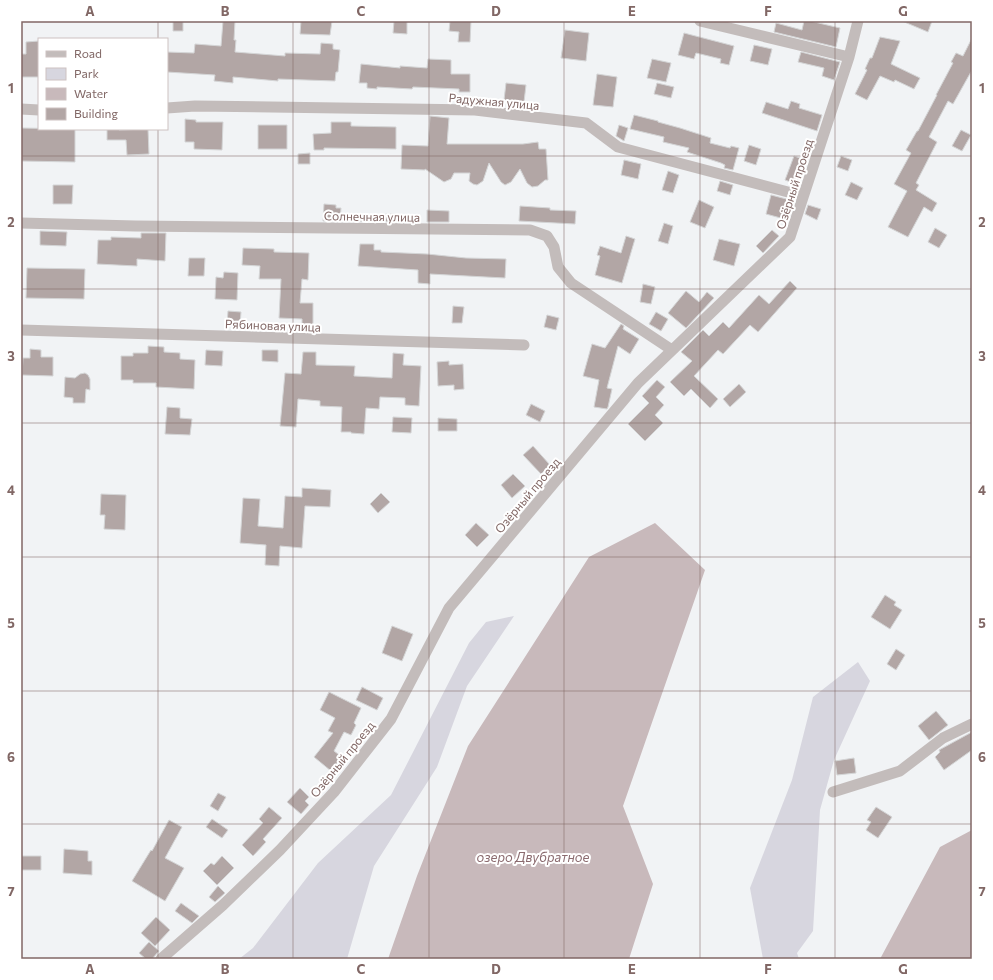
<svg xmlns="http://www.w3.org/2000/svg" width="993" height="980" font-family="Commissioner,sans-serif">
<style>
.green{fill:#d7d6df}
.water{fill:#c8b9bb}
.building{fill:#b2a6a5;stroke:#d4d5d6}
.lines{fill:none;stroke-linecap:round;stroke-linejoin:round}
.minor{stroke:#c3bcbb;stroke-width:11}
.grid{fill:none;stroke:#816765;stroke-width:1;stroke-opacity:0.55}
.labels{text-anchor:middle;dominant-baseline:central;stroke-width:4;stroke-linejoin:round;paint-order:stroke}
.street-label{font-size:12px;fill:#816765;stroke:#fff}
.water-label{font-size:13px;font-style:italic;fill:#8b6b6f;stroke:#fff}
.neatline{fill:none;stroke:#816765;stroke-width:1.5}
.grid-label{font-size:13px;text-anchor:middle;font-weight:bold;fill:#816765}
</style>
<rect width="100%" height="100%" fill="#f1f3f5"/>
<path class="green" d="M 514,616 L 467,686 L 437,767 L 374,866 L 347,959 L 239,959 L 253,948 L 318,863 L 391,795 L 469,643 L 486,622 Z
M 858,662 L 870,681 L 834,760 L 820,810 L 813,931 L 797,953 L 799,959 L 763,959 L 750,888 L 792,780 L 813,697 Z"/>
<path class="water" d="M 655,523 L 705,570 L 623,806 L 653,884 L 629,959 L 388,959 L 417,876 L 468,746 L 589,557 Z
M 972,830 L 972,959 L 880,959 L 940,847 Z"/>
<path class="building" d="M 173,21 L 183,21 L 183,31 L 173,31 Z
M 223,21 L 235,21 L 234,40 L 236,40 L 235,52 L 285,56 L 285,53 L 320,54 L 321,43 L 333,44 L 333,49 L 340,50 L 338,72 L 336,72 L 335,81 L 278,79 L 278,81 L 233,77 L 233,83 L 214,81 L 215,75 L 167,72 L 167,52 L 194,53 L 195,44 L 221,46 Z
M 301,21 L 332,21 L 330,35 L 300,34 Z
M 394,21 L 407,21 L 407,34 L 393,33 Z
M 450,21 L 471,21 L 470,42 L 458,42 L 459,32 L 449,31 Z
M 804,21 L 810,21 L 840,28 L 836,47 L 774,32 L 776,23 L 802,30 Z
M 902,21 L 932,21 L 928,32 Z
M 565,30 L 589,33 L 586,61 L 561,58 Z
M 684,33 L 734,46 L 729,65 L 720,63 L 721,59 L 696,53 L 694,59 L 678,55 Z
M 880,37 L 900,41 L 891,64 L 920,78 L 914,89 L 895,80 L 894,82 L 880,76 L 867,100 L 855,94 L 867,70 L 865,69 L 870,58 L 872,58 Z
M 972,38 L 972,70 L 953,104 L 948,101 L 929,137 L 937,142 L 916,183 L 919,185 L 916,190 L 937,203 L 932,212 L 924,207 L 908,237 L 888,227 L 907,191 L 894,184 L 911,153 L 906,150 L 917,131 L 918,131 L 937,95 L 936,95 L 953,63 L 951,62 L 956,53 L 963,56 Z
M 39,41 L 39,77 L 21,77 L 21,54 L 26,54 L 26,42 Z
M 754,45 L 772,49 L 768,65 L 750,61 Z
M 801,52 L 840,62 L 834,80 L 822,76 L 824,68 L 798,62 Z
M 428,59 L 451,60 L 451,74 L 470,74 L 470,92 L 459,92 L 459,89 L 413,87 L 412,89 L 377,87 L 377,89 L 367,88 L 367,83 L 359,83 L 361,64 L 400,68 L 400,66 L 427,68 Z
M 652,59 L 671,63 L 666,82 L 647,78 Z
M 597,74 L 617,77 L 613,107 L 593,105 Z
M 506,83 L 526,85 L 524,102 L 504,100 Z
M 657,83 L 674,87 L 671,98 L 654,94 Z
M 791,101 L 800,104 L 799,108 L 822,115 L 817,131 L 762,113 L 766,102 L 788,109 Z
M 634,115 L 658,121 L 658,122 L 680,128 L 711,138 L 710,143 L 730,148 L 731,146 L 739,148 L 733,170 L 724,168 L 725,165 L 721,163 L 687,152 L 689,148 L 663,142 L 664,137 L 630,129 Z
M 430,116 L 449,118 L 447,144 L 523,144 L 538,142 L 539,149 L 546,149 L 548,180 L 545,180 L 538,186 L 532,187 L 527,183 L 520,169 L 511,182 L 505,185 L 501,182 L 489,163 L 483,181 L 477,185 L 473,184 L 469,181 L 470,173 L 454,173 L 451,179 L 444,182 L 425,169 L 425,170 L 401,169 L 402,145 L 428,146 Z
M 185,119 L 196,120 L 196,122 L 223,122 L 222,150 L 194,149 L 194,142 L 185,142 Z
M 331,122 L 351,122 L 351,126 L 396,127 L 396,149 L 324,148 L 324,150 L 314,150 L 313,134 L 331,133 Z
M 258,125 L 287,125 L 287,149 L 258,149 Z
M 619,125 L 628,128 L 624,141 L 616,136 Z
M 21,128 L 75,129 L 75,162 L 21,161 Z
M 107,129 L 119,129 L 119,130 L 148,129 L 149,154 L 127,155 L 126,140 L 107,140 Z
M 961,130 L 971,135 L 962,151 L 952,146 Z
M 749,145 L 761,149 L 756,165 L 744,161 Z
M 310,153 L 310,164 L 298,164 L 298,154 Z
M 794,156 L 806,160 L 796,184 L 785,180 Z
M 841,156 L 852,160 L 848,171 L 837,167 Z
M 624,160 L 641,164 L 638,179 L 621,175 Z
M 668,171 L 679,175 L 673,193 L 662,190 Z
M 720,181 L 733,185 L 730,195 L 717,191 Z
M 851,182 L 863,188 L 857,200 L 845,195 Z
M 53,185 L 73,185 L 72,204 L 53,204 Z
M 771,195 L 794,201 L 788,220 L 766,214 Z
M 699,200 L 714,207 L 705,228 L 690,222 Z
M 324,204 L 336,205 L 336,208 L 341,208 L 340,221 L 323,221 Z
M 808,205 L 821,209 L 817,220 L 805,214 Z
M 520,206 L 550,208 L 550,210 L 576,211 L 575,224 L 519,221 Z
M 427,210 L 449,211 L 449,222 L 427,222 Z
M 394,214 L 396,214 L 396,222 L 352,221 L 352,215 Z
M 664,223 L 673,226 L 668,244 L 658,241 Z
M 935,228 L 947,235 L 939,248 L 928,242 Z
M 772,230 L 779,236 L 763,253 L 756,246 Z
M 40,231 L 67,232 L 66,246 L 40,245 Z
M 141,233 L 166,233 L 165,261 L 137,259 L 137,266 L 97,264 L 98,240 L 111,240 L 111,237 L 141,238 Z
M 626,236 L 635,239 L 622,283 L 595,275 L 600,256 L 597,255 L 600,246 L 621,253 Z
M 719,239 L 740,244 L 734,266 L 713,260 Z
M 360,244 L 374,244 L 374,250 L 381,250 L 381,252 L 427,254 L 466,258 L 506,259 L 505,278 L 430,274 L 430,284 L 418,283 L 418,270 L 358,266 Z
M 243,248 L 274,249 L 274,252 L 309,253 L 308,280 L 302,279 L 300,303 L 313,303 L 313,325 L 302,325 L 302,319 L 279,318 L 281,279 L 259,279 L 260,266 L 242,265 Z
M 189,258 L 205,258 L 204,276 L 188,276 Z
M 27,268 L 85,269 L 84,299 L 26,298 Z
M 224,272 L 238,273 L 237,300 L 215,299 L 216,277 L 223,278 Z
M 790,281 L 797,288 L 758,332 L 750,325 L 723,354 L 718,350 L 694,376 L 718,399 L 710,408 L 691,389 L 684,396 L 670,382 L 692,361 L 681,352 L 703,330 L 709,336 L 723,322 L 729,328 L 759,295 L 769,304 Z
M 643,284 L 655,287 L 651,304 L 640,302 Z
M 686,291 L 699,302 L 707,292 L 714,298 L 686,328 L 668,313 Z
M 453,306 L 464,307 L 462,323 L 452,323 Z
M 228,311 L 241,312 L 240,325 L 227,324 Z
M 656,312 L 668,319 L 661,331 L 649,324 Z
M 547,315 L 559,318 L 556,330 L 544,327 Z
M 621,324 L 624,326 L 623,329 L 639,339 L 630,354 L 618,346 L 607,388 L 612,389 L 608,407 L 607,409 L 594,407 L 599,380 L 583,376 L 592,344 L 605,348 Z
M 148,346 L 164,347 L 164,352 L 180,353 L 180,359 L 195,360 L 194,389 L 156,387 L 156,383 L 133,383 L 133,380 L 121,380 L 121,356 L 133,356 L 133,353 L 148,353 Z
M 30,349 L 41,350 L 41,357 L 53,357 L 53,376 L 22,375 L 23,358 L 30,358 Z
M 206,350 L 223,351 L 222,366 L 205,365 Z
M 262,350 L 278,350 L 278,362 L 262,361 Z
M 303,352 L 316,352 L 316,365 L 355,366 L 354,376 L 392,378 L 393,353 L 404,354 L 403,365 L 421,366 L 419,406 L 405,405 L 405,398 L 380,397 L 379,409 L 366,408 L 364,434 L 351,433 L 351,432 L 341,432 L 342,407 L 320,406 L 320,401 L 298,399 L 296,427 L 280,426 L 285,373 L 301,374 Z
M 449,361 L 449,365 L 463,364 L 464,389 L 454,390 L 454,385 L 438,386 L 437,362 Z
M 85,373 L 88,375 L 90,379 L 90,390 L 86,389 L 85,403 L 73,403 L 73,398 L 64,397 L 65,377 L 75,378 L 80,374 Z
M 657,380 L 665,387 L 656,397 L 664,405 L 655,415 L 663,423 L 645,441 L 628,424 L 649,403 L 642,396 Z
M 739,384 L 746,392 L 730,407 L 723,399 Z
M 531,404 L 545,411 L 540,422 L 526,415 Z
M 167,407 L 180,408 L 180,418 L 192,419 L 190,435 L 165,434 Z
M 393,417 L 412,418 L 411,433 L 392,432 Z
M 438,418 L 457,419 L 457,431 L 438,431 Z
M 533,446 L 550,465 L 541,474 L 523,455 Z
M 513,474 L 525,486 L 512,498 L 501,485 Z
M 302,488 L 331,490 L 330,507 L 305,506 L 302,548 L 280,546 L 279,566 L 265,565 L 266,545 L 240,543 L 243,498 L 260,499 L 258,526 L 283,528 L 285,496 L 302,497 Z
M 381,493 L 390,502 L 378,513 L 370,504 Z
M 101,494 L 126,495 L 125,530 L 104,529 L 105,515 L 100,515 Z
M 476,523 L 489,535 L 477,547 L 465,535 Z
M 885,595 L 896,602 L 894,605 L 902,610 L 890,629 L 871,617 Z
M 392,626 L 413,634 L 402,661 L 382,653 Z
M 896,649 L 905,655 L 896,670 L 887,664 Z
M 362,687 L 383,698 L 377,710 L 356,700 Z
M 329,692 L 361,708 L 354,723 L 356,725 L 351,735 L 344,732 L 334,751 L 342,757 L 331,771 L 314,757 L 333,733 L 328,731 L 335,718 L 320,710 Z
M 936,711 L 948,725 L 929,740 L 918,726 Z
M 972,732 L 972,750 L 944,770 L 935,757 L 940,752 L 939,750 Z
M 854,758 L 856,773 L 837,775 L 835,761 Z
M 300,788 L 309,797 L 305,801 L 309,805 L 301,814 L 287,802 Z
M 218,793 L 226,797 L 218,811 L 210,806 Z
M 269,807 L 282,818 L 263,839 L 266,842 L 253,856 L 242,845 L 263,823 L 259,819 Z
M 876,807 L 892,817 L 878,838 L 866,830 L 871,822 L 867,820 Z
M 212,819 L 228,830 L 222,838 L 206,827 Z
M 169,820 L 182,827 L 165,858 L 184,868 L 165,901 L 132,881 L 151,850 L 152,851 Z
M 64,849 L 88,851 L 88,861 L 92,861 L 92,875 L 63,873 Z
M 21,856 L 41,856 L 41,870 L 21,870 Z
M 222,856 L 234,868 L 217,885 L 203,871 L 211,863 L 214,865 Z
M 218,886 L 225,893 L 215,902 L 209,897 Z
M 181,903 L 199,916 L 192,923 L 175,911 Z
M 156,917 L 170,930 L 155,946 L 141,933 Z
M 149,942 L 159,951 L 152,959 L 146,959 L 139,953 Z"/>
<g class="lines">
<path class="minor" d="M 700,21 L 849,57
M 167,108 L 195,106 L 475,110 L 586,123 L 618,147 L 803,196
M 21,109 L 39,110
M 21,223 L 135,226 L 530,230 L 547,236 L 554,247 L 558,267 L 571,283 L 672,350
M 21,330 L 524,345
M 833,792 L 900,771 L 943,738 L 972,724
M 161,959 L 223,905 L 280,850 L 334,792 L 391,719 L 449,608 L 638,383 L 790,237 L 849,57 L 858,21"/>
</g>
<path class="grid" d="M 158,21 L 158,39M 293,21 L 293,959M 429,21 L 429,959M 564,21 L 564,959M 700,21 L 700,959M 835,21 L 835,959M 158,129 L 158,959M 21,156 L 972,156M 21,289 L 972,289M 21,423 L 972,423M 21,557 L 972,557M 21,691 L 972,691M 21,824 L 972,824"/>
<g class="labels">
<g class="street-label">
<text transform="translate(494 101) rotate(5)">Радужная улица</text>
<text transform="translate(794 184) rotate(-72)">Озёрный проезд</text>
<text transform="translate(372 216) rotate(1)">Солнечная улица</text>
<text transform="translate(273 325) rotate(2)">Рябиновая улица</text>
<text transform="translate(527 495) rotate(-50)">Озёрный проезд</text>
<text transform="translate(342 759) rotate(-51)">Озёрный проезд</text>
</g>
<g class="water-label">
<text x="533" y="857">озеро Двубратное</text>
</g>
</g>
<rect width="993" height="980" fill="none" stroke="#ffffff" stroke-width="44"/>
<rect x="38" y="38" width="130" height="92" fill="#ffffff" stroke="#cdc2c1"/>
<rect x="46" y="51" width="20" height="6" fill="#c3bcbb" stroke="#cdc2c1"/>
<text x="74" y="58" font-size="12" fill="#816765">Road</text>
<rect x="46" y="68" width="20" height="12" fill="#d7d6df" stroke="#cdc2c1"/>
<text x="74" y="78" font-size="12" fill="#816765">Park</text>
<rect x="46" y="88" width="20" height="12" fill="#c8b9bb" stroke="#cdc2c1"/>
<text x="74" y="98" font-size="12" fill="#816765">Water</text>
<rect x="46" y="108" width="20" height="12" fill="#b2a6a5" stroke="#cdc2c1"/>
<text x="74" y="118" font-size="12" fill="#816765">Building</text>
<rect x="22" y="22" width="949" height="936" class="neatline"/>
<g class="grid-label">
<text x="90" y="16">A</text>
<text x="225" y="16">B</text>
<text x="361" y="16">C</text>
<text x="496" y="16">D</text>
<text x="632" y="16">E</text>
<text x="768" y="16">F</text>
<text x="903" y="16">G</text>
<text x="11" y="93">1</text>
<text x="982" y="93">1</text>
<text x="11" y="227">2</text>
<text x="982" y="227">2</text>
<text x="11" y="361">3</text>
<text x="982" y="361">3</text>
<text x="11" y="495">4</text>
<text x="982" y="495">4</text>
<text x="11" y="628">5</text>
<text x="982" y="628">5</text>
<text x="11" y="762">6</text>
<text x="982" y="762">6</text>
<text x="11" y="896">7</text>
<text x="982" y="896">7</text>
<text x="90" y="974">A</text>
<text x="225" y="974">B</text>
<text x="361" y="974">C</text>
<text x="496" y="974">D</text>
<text x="632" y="974">E</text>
<text x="768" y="974">F</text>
<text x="903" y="974">G</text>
</g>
</svg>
